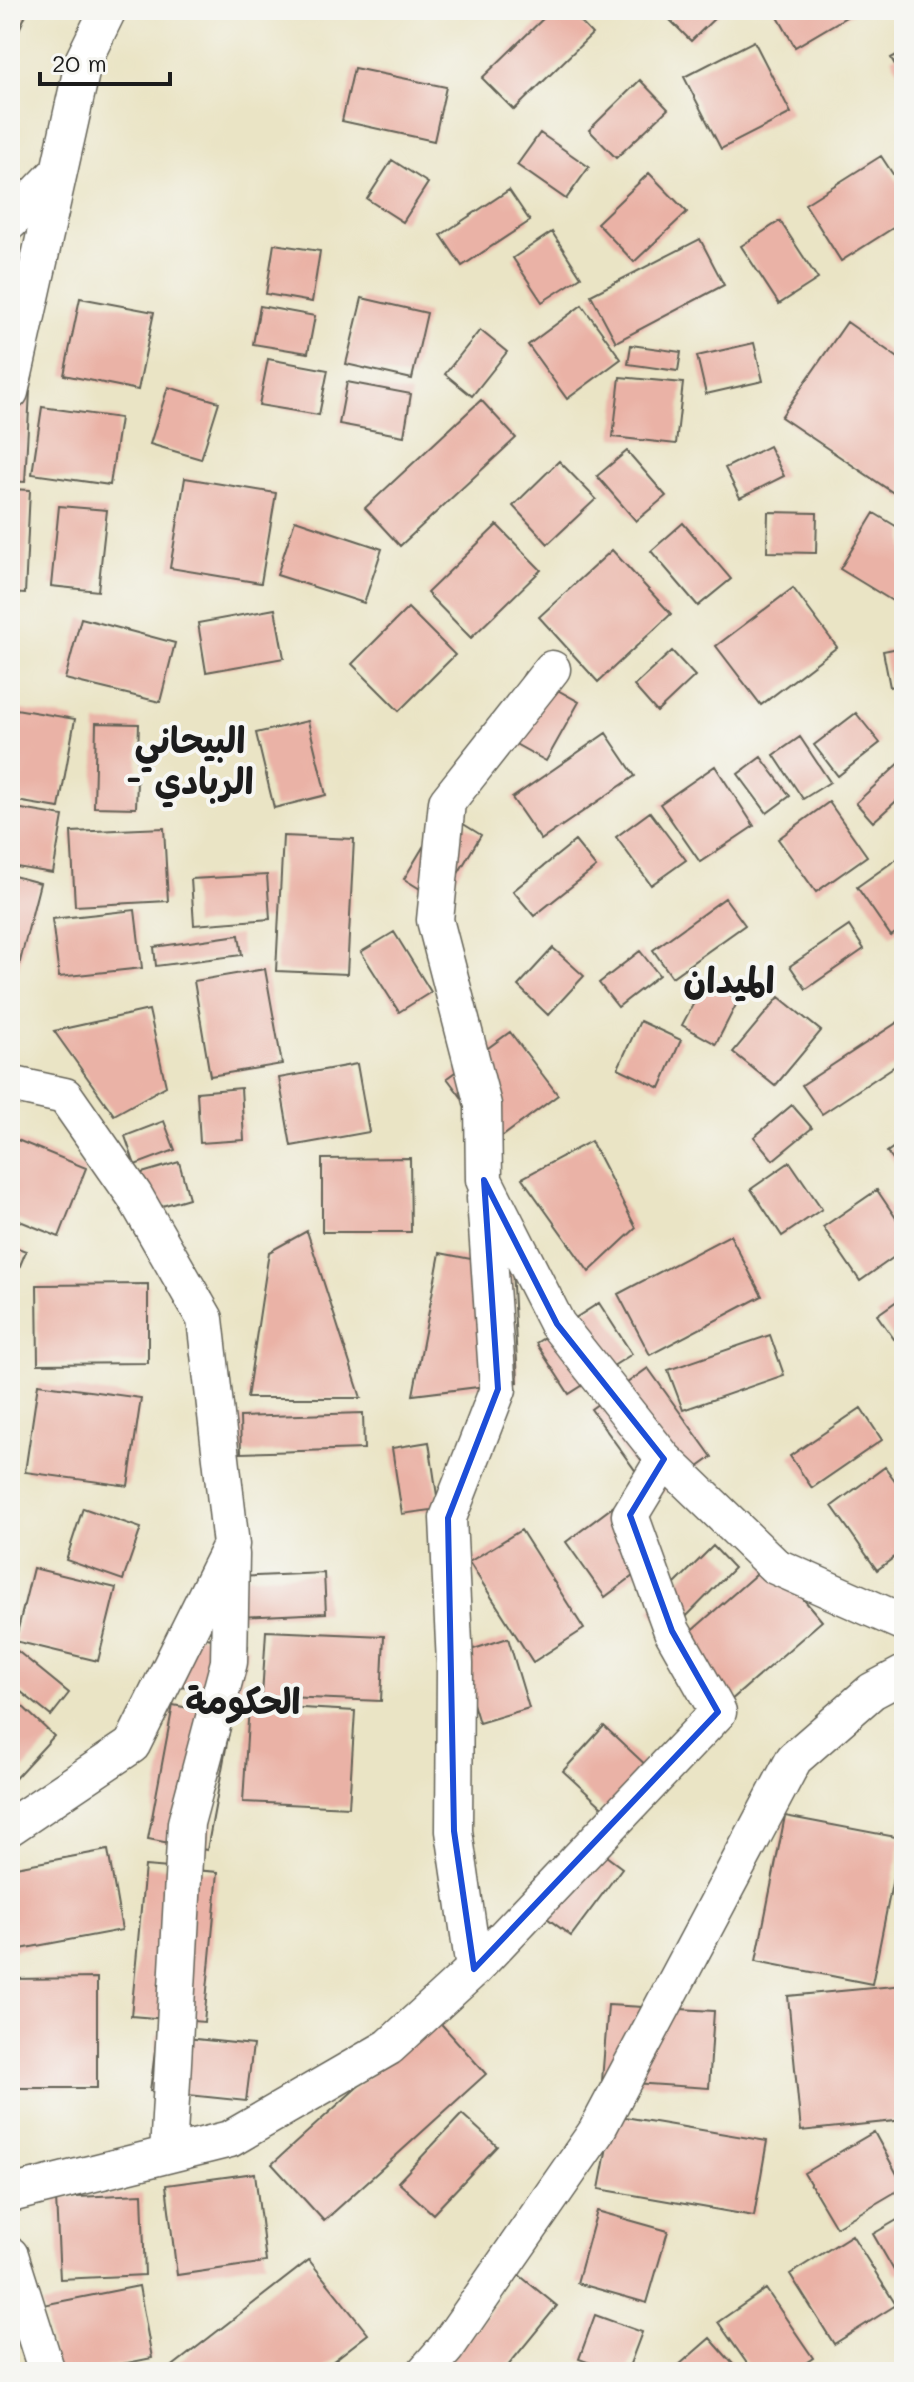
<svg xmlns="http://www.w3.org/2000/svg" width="914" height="2382" font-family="Mali,'Playpen Sans Arabic',sans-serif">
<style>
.building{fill:#eab2a6}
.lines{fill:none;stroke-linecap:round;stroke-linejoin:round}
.street-casing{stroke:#646257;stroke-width:39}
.street{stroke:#fff;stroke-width:36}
.marked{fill:none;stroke:#1d4ed8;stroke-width:6;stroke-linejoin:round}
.labels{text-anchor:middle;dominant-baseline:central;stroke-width:8;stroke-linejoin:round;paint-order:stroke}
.district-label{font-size:36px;font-weight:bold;fill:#1c1c1c;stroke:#f6f6f2}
</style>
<rect width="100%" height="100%" fill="#f6f6f2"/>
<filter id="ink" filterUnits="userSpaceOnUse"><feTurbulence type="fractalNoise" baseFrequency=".0125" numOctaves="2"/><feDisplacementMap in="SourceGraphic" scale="16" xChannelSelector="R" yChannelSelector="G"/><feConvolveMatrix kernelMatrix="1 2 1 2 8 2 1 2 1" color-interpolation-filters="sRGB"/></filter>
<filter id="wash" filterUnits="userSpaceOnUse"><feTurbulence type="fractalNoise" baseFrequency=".006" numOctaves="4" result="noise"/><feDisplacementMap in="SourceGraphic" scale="32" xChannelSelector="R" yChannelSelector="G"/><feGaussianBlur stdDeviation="1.8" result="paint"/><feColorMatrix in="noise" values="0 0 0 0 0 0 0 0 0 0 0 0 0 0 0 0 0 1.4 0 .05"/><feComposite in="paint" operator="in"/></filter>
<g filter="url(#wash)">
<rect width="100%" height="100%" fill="#eae4c5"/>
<g id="blocks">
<path class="building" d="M 10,10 L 28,10 L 14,41 L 10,39 Z
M 552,10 L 569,10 L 592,34 L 514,110 L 482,78 Z
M 660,10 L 717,10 L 720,13 L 691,41 Z
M 774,10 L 858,10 L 795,47 Z
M 754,41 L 791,113 L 721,149 L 684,77 Z
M 904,51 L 904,81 L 891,58 Z
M 354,68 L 446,87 L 434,141 L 342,121 Z
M 640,80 L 668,109 L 616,158 L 589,130 Z
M 540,133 L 589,167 L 566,199 L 517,165 Z
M 881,156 L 904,191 L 904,221 L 841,261 L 805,204 Z
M 392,160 L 428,183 L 403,222 L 367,199 Z
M 649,173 L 687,212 L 634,262 L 597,223 Z
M 509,190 L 530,221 L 462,266 L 441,235 Z
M 780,221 L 818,279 L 779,304 L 741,246 Z
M 552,232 L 581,277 L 542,302 L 513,258 Z
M 700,239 L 724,285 L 616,342 L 591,295 Z
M 274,244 L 320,251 L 312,302 L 266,294 Z
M 80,298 L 154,312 L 138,390 L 64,375 Z
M 362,298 L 427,313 L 412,379 L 346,364 Z
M 582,305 L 621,359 L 567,399 L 528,345 Z
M 260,306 L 315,316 L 308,353 L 253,344 Z
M 847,322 L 904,362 L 904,500 L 781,417 Z
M 480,330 L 507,352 L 472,396 L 445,374 Z
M 754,343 L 763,381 L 706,394 L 697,356 Z
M 631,345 L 681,352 L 678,371 L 628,364 Z
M 268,359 L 328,370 L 319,415 L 259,405 Z
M 620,377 L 683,383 L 676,444 L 613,437 Z
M 347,382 L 411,394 L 404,436 L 339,424 Z
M 168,387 L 219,402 L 201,459 L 150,444 Z
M 10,390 L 30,391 L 25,482 L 10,481 Z
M 481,400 L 516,438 L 400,546 L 365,508 Z
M 42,407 L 120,418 L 110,485 L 32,474 Z
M 769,446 L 784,476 L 740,498 L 725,468 Z
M 627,451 L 666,496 L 636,521 L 597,476 Z
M 559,461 L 596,499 L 548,544 L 513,506 Z
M 185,478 L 276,493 L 261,583 L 170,568 Z
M 10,489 L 30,490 L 25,594 L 10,593 Z
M 59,506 L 107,510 L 98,591 L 51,586 Z
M 768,512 L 817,513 L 816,553 L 767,552 Z
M 874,513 L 904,531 L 904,608 L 840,569 Z
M 295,520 L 382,549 L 364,603 L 277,575 Z
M 683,523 L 731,579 L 698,606 L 651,551 Z
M 497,525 L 541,570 L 471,638 L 427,593 Z
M 612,550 L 671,614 L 598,682 L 539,617 Z
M 793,588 L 837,647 L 761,705 L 716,646 Z
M 408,608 L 455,655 L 399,711 L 352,664 Z
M 275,609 L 284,658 L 206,672 L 198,623 Z
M 81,618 L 175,643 L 160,702 L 65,679 Z
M 904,647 L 904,684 L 890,687 L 883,651 Z
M 672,651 L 695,676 L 657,712 L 634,686 Z
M 525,672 L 579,702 L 546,761 L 492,731 Z
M 10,708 L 75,719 L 59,808 L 10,800 Z
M 856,713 L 880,743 L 838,776 L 814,745 Z
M 308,721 L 326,795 L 274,808 L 256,733 Z
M 96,723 L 139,724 L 136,808 L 94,807 Z
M 606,733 L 635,776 L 541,840 L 512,798 Z
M 800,737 L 830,782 L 803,799 L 774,755 Z
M 761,757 L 790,796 L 767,813 L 738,774 Z
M 904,759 L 904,794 L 873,822 L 856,803 Z
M 715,766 L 754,826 L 700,862 L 660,804 Z
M 829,802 L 867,856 L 816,892 L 778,839 Z
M 10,807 L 63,816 L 53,873 L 10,866 Z
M 444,812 L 481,835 L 441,902 L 404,879 Z
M 650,812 L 686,860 L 651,885 L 616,837 Z
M 164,828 L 168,901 L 75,906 L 71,832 Z
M 283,836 L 354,839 L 347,974 L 276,971 Z
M 575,841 L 596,867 L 534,916 L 513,891 Z
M 904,854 L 904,927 L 891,936 L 857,887 Z
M 10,875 L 40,883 L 11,997 L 10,997 Z
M 267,875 L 270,919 L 194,925 L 191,879 Z
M 725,898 L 745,925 L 672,977 L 653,950 Z
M 135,910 L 142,968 L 59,977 L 52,919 Z
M 849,926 L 864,949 L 806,989 L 790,966 Z
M 394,932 L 431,992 L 399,1012 L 361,952 Z
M 239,935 L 242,955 L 156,966 L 154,947 Z
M 553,948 L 584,976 L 548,1015 L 518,986 Z
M 640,951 L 659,975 L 618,1007 L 599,983 Z
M 265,969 L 282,1064 L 210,1076 L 194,981 Z
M 705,982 L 739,999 L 716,1044 L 682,1025 Z
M 779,997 L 821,1031 L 775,1086 L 733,1052 Z
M 149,1010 L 166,1086 L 114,1115 L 54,1031 Z
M 640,1021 L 681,1040 L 660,1088 L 618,1068 Z
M 898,1022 L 904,1031 L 904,1060 L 822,1114 L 802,1085 Z
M 510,1032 L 558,1095 L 495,1142 L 447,1078 Z
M 357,1064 L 369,1132 L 291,1146 L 279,1078 Z
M 241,1088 L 244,1140 L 200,1143 L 197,1092 Z
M 792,1105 L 812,1128 L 773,1160 L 754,1137 Z
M 164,1121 L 175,1150 L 135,1165 L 125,1136 Z
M 10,1137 L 86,1168 L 59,1237 L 10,1217 Z
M 904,1140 L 904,1175 L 887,1152 Z
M 591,1141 L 636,1228 L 589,1272 L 522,1178 Z
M 410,1158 L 411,1232 L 322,1232 L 322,1159 Z
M 179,1162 L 189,1198 L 142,1212 L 132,1176 Z
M 790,1162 L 822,1209 L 782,1236 L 751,1189 Z
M 877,1190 L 904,1230 L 904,1250 L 860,1281 L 823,1227 Z
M 307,1231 L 361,1398 L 247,1398 L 269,1252 Z
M 730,1235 L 762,1296 L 650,1355 L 618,1294 Z
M 10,1245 L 26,1251 L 10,1290 Z
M 440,1253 L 512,1267 L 518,1382 L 413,1395 Z
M 148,1284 L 148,1363 L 38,1364 L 37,1285 Z
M 904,1296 L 904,1332 L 894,1339 L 877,1315 Z
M 599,1303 L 632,1354 L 569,1394 L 536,1343 Z
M 770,1335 L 784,1375 L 683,1410 L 668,1370 Z
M 648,1368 L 712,1457 L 655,1498 L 591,1409 Z
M 38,1384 L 141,1398 L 128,1486 L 25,1472 Z
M 861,1408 L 882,1440 L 812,1488 L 790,1456 Z
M 363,1413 L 364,1449 L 241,1453 L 240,1417 Z
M 429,1442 L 439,1509 L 402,1514 L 392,1448 Z
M 885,1467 L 904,1493 L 904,1550 L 877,1570 L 832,1506 Z
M 614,1506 L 654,1560 L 605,1597 L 566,1542 Z
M 83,1508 L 141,1528 L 123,1580 L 66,1560 Z
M 521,1530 L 584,1629 L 533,1662 L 469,1562 Z
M 713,1546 L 734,1568 L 671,1632 L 649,1610 Z
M 771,1561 L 822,1621 L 730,1701 L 679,1642 Z
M 33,1568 L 116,1588 L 98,1661 L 15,1641 Z
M 324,1573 L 326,1613 L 215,1618 L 213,1578 Z
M 266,1631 L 384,1636 L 381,1701 L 262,1696 Z
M 191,1635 L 248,1646 L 238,1697 L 181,1686 Z
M 508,1638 L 529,1708 L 479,1723 L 458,1654 Z
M 10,1645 L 69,1693 L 51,1716 L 10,1683 Z
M 21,1705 L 54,1736 L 10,1784 L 10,1718 Z
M 173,1705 L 232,1716 L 207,1850 L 148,1839 Z
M 249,1705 L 355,1711 L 349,1807 L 243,1802 Z
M 604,1726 L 665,1783 L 624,1827 L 563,1771 Z
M 785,1816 L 901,1838 L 872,1984 L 756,1961 Z
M 578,1835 L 622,1868 L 571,1936 L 527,1903 Z
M 108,1850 L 122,1930 L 10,1951 L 10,1868 Z
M 145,1866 L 218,1872 L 204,2022 L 131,2016 Z
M 97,1978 L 97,2088 L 10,2088 L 10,1979 Z
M 904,1985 L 904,2120 L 801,2131 L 788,1996 Z
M 608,2005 L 714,2011 L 709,2088 L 602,2081 Z
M 435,2017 L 486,2074 L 324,2221 L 272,2164 Z
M 157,2035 L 253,2045 L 246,2101 L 150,2091 Z
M 462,2114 L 497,2146 L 433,2214 L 398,2182 Z
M 613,2115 L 767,2141 L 754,2216 L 599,2189 Z
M 874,2132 L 904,2187 L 836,2227 L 804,2173 Z
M 255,2173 L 266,2262 L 177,2275 L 166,2185 Z
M 142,2194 L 145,2275 L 60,2279 L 56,2198 Z
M 597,2211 L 668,2231 L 647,2303 L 577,2283 Z
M 904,2216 L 904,2270 L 896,2274 L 873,2234 Z
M 852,2235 L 896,2305 L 834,2344 L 790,2274 Z
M 309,2260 L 368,2334 L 319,2372 L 165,2372 Z
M 519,2275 L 557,2306 L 503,2372 L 441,2372 Z
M 139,2286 L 152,2358 L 83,2372 L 56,2372 L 43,2305 Z
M 766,2289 L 813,2358 L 792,2372 L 753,2372 L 718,2322 Z
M 595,2315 L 642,2332 L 627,2372 L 615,2372 L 579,2359 Z
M 710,2338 L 740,2372 L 671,2372 Z"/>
</g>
</g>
<g filter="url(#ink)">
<use href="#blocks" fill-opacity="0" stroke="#646257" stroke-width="2"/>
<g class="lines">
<defs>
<path id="street" d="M 10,222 L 59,171
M 10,392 L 84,59 L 108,10
M 552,669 L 447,802 L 435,920 L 483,1105 L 484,1180 L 557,1324 L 664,1459 L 775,1566 L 904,1623
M 10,1084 L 65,1096 L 134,1195 L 205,1319 L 231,1545 L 132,1745 L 10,1827
M 474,1969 L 454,1831 L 455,1664 L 448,1518 L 498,1389 L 485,1198
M 168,2154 L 186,1823 L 229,1662 L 231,1554
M 10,2194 L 230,2139 L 389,2047 L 474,1969 L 718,1712 L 672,1631 L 630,1515 L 664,1459
M 10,2255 L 47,2372
M 425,2372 L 446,2348 L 596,2132 L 794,1759 L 872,1691 L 904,1674"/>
</defs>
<use href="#street" class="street-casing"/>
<use href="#street" class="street"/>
</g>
</g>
<path class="marked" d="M 484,1180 L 557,1324 L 664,1459 L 630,1515 L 672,1631 L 718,1712 L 474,1969 L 454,1831 L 448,1518 L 498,1389 Z"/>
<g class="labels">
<g class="district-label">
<text x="190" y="738">البيحاني<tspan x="190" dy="41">- الربادي</tspan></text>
<text x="729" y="978">الميدان</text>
<text x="243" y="1699">الحكومة</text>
</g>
</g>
<rect width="914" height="2382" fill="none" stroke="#f6f6f2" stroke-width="40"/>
<path d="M40 72v12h130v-12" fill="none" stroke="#1c1c1c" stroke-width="4"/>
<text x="52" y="72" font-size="24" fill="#1c1c1c" stroke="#f6f6f2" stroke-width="6" paint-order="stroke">20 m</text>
</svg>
